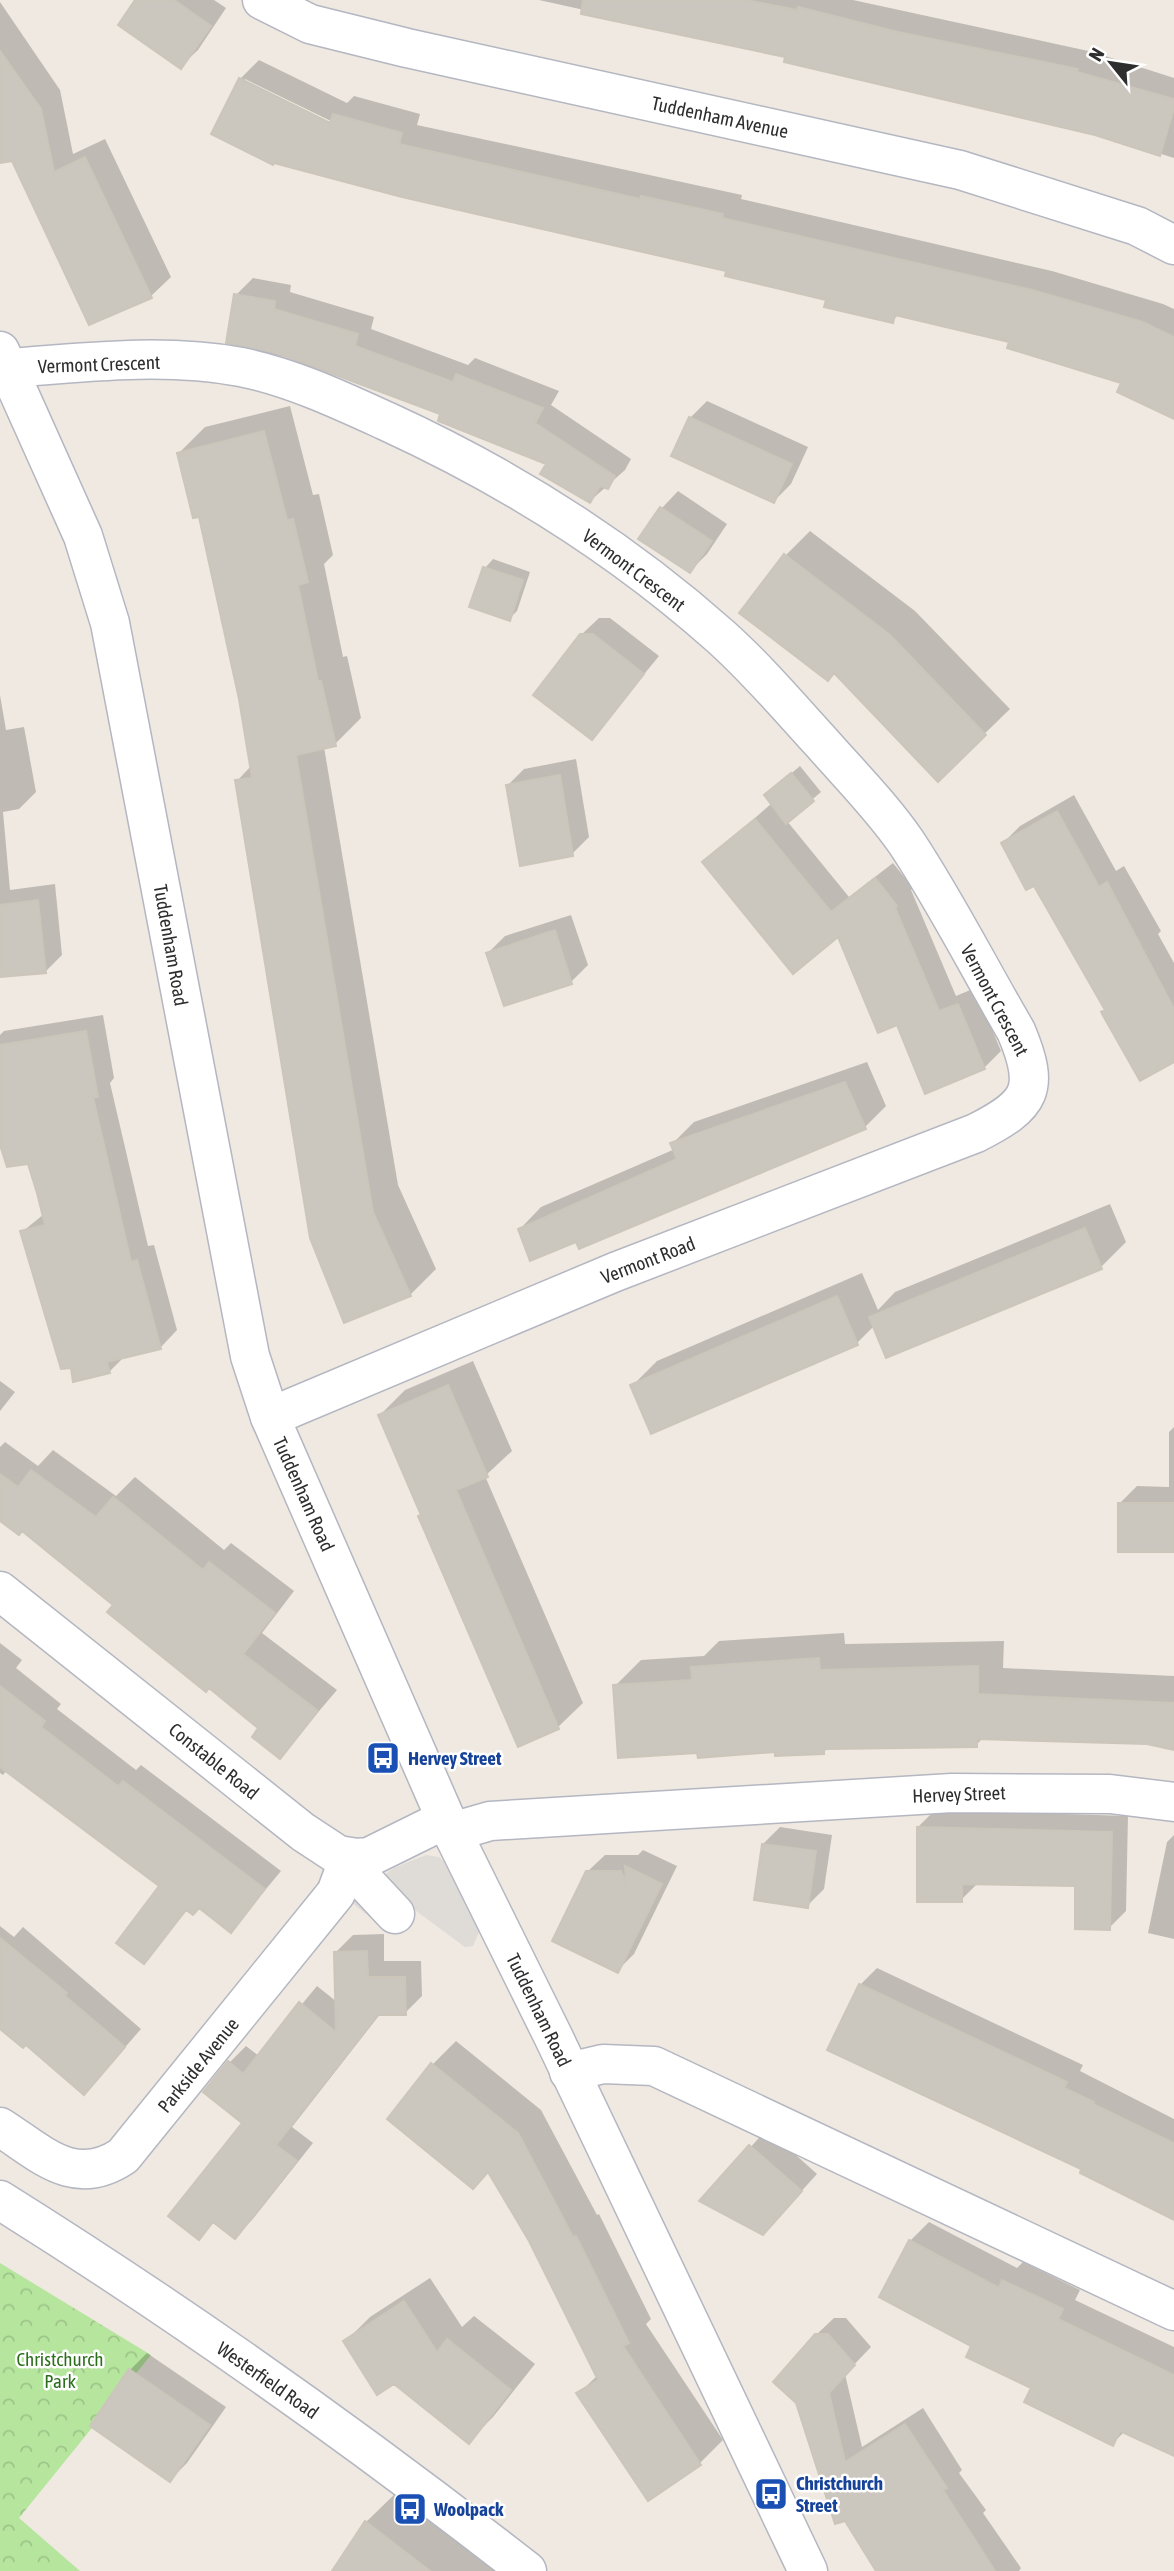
<svg xmlns="http://www.w3.org/2000/svg" width="1174" height="2571" font-family="'Asap Condensed',sans-serif">
<style>
.park{fill:url(#park-crowns)}
.plaza{fill:#dfdcd8}
.shadow{fill:#0003;fill-rule:evenodd}
.building{fill:#cbc7bf;stroke:#cbc5ba;stroke-width:2}
.lines{fill:none;stroke-linecap:round;stroke-linejoin:round}
.street-casing{stroke:#b4b7c1;stroke-width:41}
.secondary-casing{stroke:#b4b7c1;stroke-width:41}
.street{stroke:#fff;stroke-width:38}
.secondary{stroke:#fff;stroke-width:38}
.labels{text-anchor:middle;dominant-baseline:central;stroke-width:5;stroke-linejoin:round;paint-order:stroke}
.street-label{font-size:19px;fill:#2e2e2e;stroke:#fff}
.transit-label{font-size:19px;font-weight:bold;fill:#164399;stroke:#fff;text-anchor:start}
.park-label{font-size:19px;fill:#2c6e1b;stroke:#fff}
</style>
<defs>
<pattern id="park-crowns" width="20" height="18" patternUnits="userSpaceOnUse" patternTransform="scale(1.75)"><rect width="20" height="18" fill="#b6e59e"/><path d="M2 6a3 3 0 1 1 6 0M12 15a3 3 0 1 1 6 0" fill="none" stroke="#9dc588"/></pattern>
</defs>
<rect width="100%" height="100%" fill="#efe9e1"/>
<path class="park" d="M 0,2263 L 151,2355 L 19,2518 L 80,2571 L 0,2571 Z"/>
<path class="plaza" d="M 426,1855 L 439,1857 L 444,1862 L 479,1932 L 473,1946 L 465,1947 L 404,1902 L 385,1929 L 347,1899 L 396,1867 Z"/>
<path class="shadow" d="M 137,0 L 214,0 L 226,8 L 198,50 L 181,66 Z
M 539,0 L 853,0 L 1093,52 L 1174,78 L 1174,158 L 1095,133 L 788,55 Z
M 0,2 L 60,90 L 73,154 L 105,139 L 171,277 L 151,296 L 90,322 L 13,159 L 0,145 Z
M 259,60 L 347,103 L 354,96 L 420,114 L 417,125 L 742,195 L 741,199 L 1052,271 L 1163,304 L 1174,309 L 1174,417 L 1119,391 L 1124,382 L 1009,346 L 1011,341 L 899,314 L 892,321 L 826,306 L 828,298 L 727,275 L 728,269 L 402,195 L 275,161 L 273,163 L 213,133 L 240,79 ZM 245,79 L 339,125 L 337,128 L 245,83 Z
M 253,278 L 291,285 L 290,292 L 374,317 L 371,329 L 468,365 L 475,358 L 559,391 L 551,405 L 631,459 L 625,470 L 590,501 L 548,463 L 443,413 L 236,295 Z
M 707,401 L 808,447 L 791,484 L 774,501 L 690,418 Z
M 290,406 L 313,495 L 319,494 L 333,555 L 324,564 L 343,657 L 347,656 L 361,718 L 335,744 L 324,747 L 398,1185 L 436,1269 L 410,1295 L 345,1320 L 237,781 L 251,766 L 224,620 L 200,514 L 179,453 L 205,427 Z
M 678,491 L 727,524 L 707,554 L 690,571 L 641,539 L 662,508 Z
M 810,531 L 915,611 L 1010,709 L 938,779 L 785,556 Z
M 493,559 L 530,572 L 517,611 L 509,619 L 472,606 L 485,568 Z
M 599,618 L 610,618 L 659,656 L 592,738 L 581,635 Z
M 0,695 L 6,730 L 24,727 L 36,792 L 19,809 L 3,812 L 10,890 L 55,884 L 62,955 L 45,972 L 0,976 Z
M 576,759 L 589,837 L 572,854 L 507,786 L 524,769 Z
M 800,766 L 821,792 L 787,821 L 849,897 L 893,863 L 913,888 L 911,890 L 956,996 L 975,988 L 1001,1051 L 984,1068 L 898,1023 L 839,934 L 705,862 L 772,803 L 774,788 Z
M 1074,795 L 1116,871 L 1124,866 L 1161,931 L 1158,934 L 1174,963 L 1174,1060 L 1106,1009 L 1035,883 L 1003,843 L 1020,826 Z
M 571,915 L 588,965 L 571,982 L 488,953 L 505,936 Z
M 103,1015 L 114,1078 L 110,1083 L 148,1246 L 154,1245 L 177,1330 L 161,1347 L 125,1356 L 110,1371 L 75,1379 L 73,1366 L 22,1232 L 44,1214 L 29,1162 L 0,1139 L 0,1035 L 4,1031 Z
M 867,1062 L 886,1106 L 865,1127 L 577,1240 L 520,1229 L 541,1207 L 675,1149 L 673,1143 L 694,1122 Z
M 1110,1204 L 1126,1242 L 1101,1267 L 874,1326 L 857,1343 L 632,1386 L 657,1361 L 862,1273 L 878,1310 L 895,1292 Z
M 473,1361 L 512,1451 L 485,1476 L 583,1703 L 558,1727 L 422,1514 L 380,1415 L 405,1390 Z
M 0,1381 L 15,1392 L 0,1411 Z
M 1174,1427 L 1174,1551 L 1120,1503 L 1137,1486 L 1169,1487 L 1169,1432 Z
M 5,1442 L 38,1466 L 53,1450 L 116,1496 L 135,1477 L 224,1550 L 231,1543 L 294,1591 L 262,1633 L 337,1690 L 280,1757 L 261,1727 L 22,1529 L 0,1518 L 0,1447 Z
M 844,1633 L 845,1644 L 1004,1641 L 1003,1668 L 1174,1676 L 1174,1748 L 1147,1742 L 983,1738 L 976,1745 L 829,1747 L 824,1752 L 699,1751 L 615,1686 L 641,1660 L 704,1656 L 719,1641 Z
M 0,1643 L 22,1660 L 16,1668 L 61,1704 L 57,1709 L 136,1770 L 141,1765 L 281,1871 L 231,1931 L 199,1906 L 188,1909 L 143,1962 L 162,1886 L 7,1770 L 3,1775 L 0,1773 Z
M 935,1810 L 1128,1816 L 1126,1911 L 1109,1928 L 1077,1885 L 979,1882 L 961,1900 L 918,1827 Z
M 780,1827 L 832,1835 L 824,1889 L 807,1906 L 763,1844 Z
M 1174,1835 L 1174,1939 L 1148,1933 L 1167,1842 Z
M 643,1850 L 677,1866 L 634,1954 L 617,1971 L 587,1872 L 605,1855 L 638,1855 Z
M 0,1926 L 14,1937 L 23,1927 L 141,2029 L 100,2076 L 26,2043 L 0,2027 Z
M 384,1934 L 384,1961 L 421,1961 L 422,1996 L 405,2013 L 381,2013 L 292,2127 L 313,2143 L 252,2220 L 235,2237 L 215,2221 L 198,2238 L 244,2123 L 229,2063 L 246,2046 L 259,2056 L 317,1986 L 337,2002 L 336,1952 L 353,1935 Z
M 877,1968 L 1083,2065 L 1080,2071 L 1174,2119 L 1174,2219 L 1084,2169 L 860,1985 Z
M 456,2041 L 541,2110 L 597,2215 L 599,2214 L 651,2319 L 646,2324 L 723,2440 L 699,2464 L 579,2393 L 598,2375 L 530,2240 L 433,2064 Z
M 767,2129 L 817,2174 L 779,2216 L 702,2201 Z
M 929,2222 L 1017,2268 L 1023,2262 L 1080,2290 L 1075,2300 L 1174,2347 L 1174,2454 L 1125,2431 L 1113,2443 L 973,2345 L 910,2241 Z
M 430,2278 L 462,2327 L 474,2316 L 535,2364 L 493,2417 L 469,2441 L 345,2342 L 370,2317 Z
M 834,2318 L 846,2318 L 871,2347 L 845,2374 L 862,2447 L 923,2408 L 962,2470 L 959,2473 L 986,2510 L 983,2513 L 1021,2568 L 1019,2571 L 876,2571 L 846,2519 L 816,2335 Z
M 147,2353 L 226,2407 L 187,2463 L 170,2480 L 92,2426 L 130,2370 Z
M 398,2491 L 503,2571 L 334,2571 L 366,2522 Z"/>
<path class="building" d="M 135,0 L 174,0 L 211,26 L 181,69 L 118,25 Z
M 583,0 L 746,0 L 797,10 L 798,7 L 898,32 L 1078,69 L 1077,72 L 1174,99 L 1174,108 L 1160,156 L 1095,135 L 784,62 L 785,57 L 581,14 Z
M 0,51 L 41,109 L 54,172 L 85,157 L 152,298 L 89,325 L 12,161 L 0,163 Z
M 239,78 L 330,123 L 333,114 L 402,133 L 399,144 L 640,199 L 641,196 L 723,214 L 722,218 L 1032,290 L 1143,322 L 1174,337 L 1174,419 L 1117,392 L 1121,383 L 1007,348 L 1009,342 L 895,315 L 893,323 L 824,307 L 826,300 L 725,276 L 726,271 L 402,197 L 274,163 L 273,165 L 211,134 Z
M 234,294 L 275,301 L 274,309 L 358,334 L 355,346 L 453,382 L 456,374 L 543,408 L 535,423 L 615,476 L 608,489 L 600,486 L 590,503 L 540,474 L 546,464 L 438,421 L 440,414 L 285,356 L 226,343 Z
M 689,417 L 792,464 L 774,503 L 671,456 Z
M 264,431 L 287,520 L 293,519 L 308,582 L 298,585 L 318,681 L 321,681 L 336,746 L 296,755 L 373,1212 L 411,1296 L 344,1323 L 310,1238 L 235,780 L 252,778 L 239,699 L 199,517 L 193,518 L 177,453 Z
M 660,507 L 712,541 L 690,573 L 638,539 Z
M 784,554 L 890,635 L 986,735 L 938,782 L 834,673 L 828,681 L 739,613 Z
M 483,567 L 523,580 L 510,621 L 469,607 Z
M 580,634 L 593,634 L 644,674 L 592,740 L 533,695 Z
M 791,773 L 814,801 L 786,824 L 764,795 Z
M 560,775 L 573,856 L 520,866 L 506,785 Z
M 1057,811 L 1099,887 L 1107,882 L 1174,1009 L 1174,1062 L 1140,1081 L 1101,1012 L 1105,1010 L 1034,886 L 1026,890 L 1001,843 Z
M 755,819 L 831,912 L 875,878 L 897,906 L 895,908 L 939,1011 L 958,1004 L 985,1069 L 925,1094 L 897,1025 L 878,1033 L 838,937 L 793,974 L 702,862 Z
M 38,900 L 46,973 L 0,977 L 0,905 Z
M 555,930 L 572,984 L 504,1006 L 486,953 Z
M 86,1031 L 98,1097 L 93,1097 L 131,1262 L 137,1260 L 161,1349 L 107,1362 L 110,1373 L 73,1382 L 71,1368 L 61,1369 L 20,1231 L 45,1225 L 37,1193 L 28,1164 L 7,1167 L 0,1145 L 0,1045 Z
M 845,1082 L 866,1129 L 579,1249 L 576,1242 L 530,1261 L 518,1229 L 677,1159 L 670,1143 Z
M 1085,1228 L 1102,1269 L 886,1358 L 869,1317 Z
M 837,1296 L 858,1345 L 651,1434 L 630,1385 Z
M 448,1385 L 488,1477 L 456,1490 L 559,1729 L 518,1747 L 418,1516 L 421,1515 L 378,1415 Z
M 31,1470 L 96,1517 L 113,1497 L 203,1570 L 209,1562 L 275,1613 L 243,1654 L 318,1711 L 280,1759 L 252,1737 L 258,1728 L 209,1688 L 206,1692 L 107,1612 L 113,1605 L 22,1531 L 19,1535 L 0,1521 L 0,1474 L 18,1487 Z
M 1118,1503 L 1174,1503 L 1174,1552 L 1118,1552 Z
M 819,1658 L 820,1670 L 978,1666 L 978,1694 L 1174,1703 L 1174,1750 L 1147,1744 L 977,1739 L 977,1747 L 824,1749 L 824,1754 L 775,1756 L 775,1752 L 698,1758 L 697,1753 L 618,1758 L 613,1685 L 692,1680 L 691,1667 Z
M 0,1686 L 45,1721 L 41,1727 L 118,1786 L 123,1781 L 265,1889 L 231,1933 L 199,1908 L 193,1915 L 186,1910 L 144,1964 L 116,1943 L 159,1886 L 0,1767 Z
M 917,1827 L 1112,1832 L 1110,1930 L 1075,1929 L 1075,1886 L 962,1884 L 962,1902 L 917,1902 Z
M 762,1844 L 816,1851 L 808,1908 L 754,1900 Z
M 625,1866 L 662,1884 L 618,1973 L 552,1941 L 586,1871 L 621,1871 L 626,1883 Z
M 0,1938 L 67,1993 L 65,1996 L 125,2047 L 84,2095 L 26,2045 L 23,2048 L 0,2029 Z
M 367,1951 L 368,1977 L 405,1977 L 406,2015 L 378,2015 L 276,2145 L 297,2161 L 235,2239 L 213,2222 L 199,2240 L 168,2216 L 242,2123 L 203,2092 L 228,2061 L 243,2074 L 299,2002 L 336,2032 L 334,1952 Z
M 859,1984 L 1067,2082 L 1064,2088 L 1094,2102 L 1093,2104 L 1174,2143 L 1174,2220 L 1080,2173 L 1081,2169 L 827,2050 Z
M 431,2063 L 518,2133 L 573,2237 L 576,2236 L 629,2343 L 623,2346 L 701,2465 L 648,2501 L 576,2393 L 598,2380 L 529,2241 L 488,2172 L 473,2189 L 387,2119 Z
M 749,2145 L 802,2191 L 763,2235 L 699,2201 Z
M 909,2240 L 999,2288 L 1002,2280 L 1063,2309 L 1058,2319 L 1174,2375 L 1174,2456 L 1120,2431 L 1113,2446 L 1024,2402 L 1031,2388 L 966,2357 L 971,2346 L 879,2297 Z
M 404,2301 L 437,2352 L 447,2339 L 511,2390 L 469,2444 L 394,2384 L 377,2395 L 343,2341 Z
M 815,2334 L 828,2334 L 855,2365 L 829,2393 L 845,2462 L 905,2424 L 947,2488 L 943,2490 L 995,2571 L 876,2571 L 845,2521 L 835,2524 L 796,2403 L 773,2382 Z
M 129,2369 L 210,2425 L 170,2482 L 90,2426 Z
M 365,2521 L 430,2571 L 332,2571 Z"/>
<g class="lines">
<defs>
<path id="street" d="M 262,0 L 310,24 L 407,48 L 960,170 L 1137,226 L 1174,245
M 10,368 C 86,362 165,353 241,367 C 291,377 340,400 386,421 C 506,476 621,548 720,636 C 757,669 789,707 822,743 C 850,775 882,807 906,842 C 946,902 979,968 1016,1031 C 1041,1090 1031,1105 976,1133 L 615,1272 L 270,1417
M 0,1591 L 303,1832 L 338,1855 L 357,1858 L 369,1857 L 446,1819
M 452,1832 L 490,1821 L 952,1793 L 1110,1794 L 1174,1802
M 367,1884 L 395,1914
M 569,2072 L 603,2064 L 654,2066 L 1174,2311
M 0,2127 C 41,2153 74,2189 123,2156 L 336,1893 L 349,1858"/>
<path id="secondary" d="M 0,351 L 83,536 L 110,623 L 250,1356 L 270,1417 L 448,1824 L 553,2036 L 808,2571
M 0,2200 C 182,2314 358,2439 527,2571"/>
</defs>
<use href="#street" class="street-casing"/>
<use href="#secondary" class="secondary-casing"/>
<use href="#street" class="street"/>
<use href="#secondary" class="secondary"/>
</g>
<defs>
<symbol id="bus-square" viewBox="-11 -11 22 22"><rect x="-9" y="-9" width="18" height="18" rx="4" fill="#1a4fb4" stroke="#fff"/><path d="M-5-6H5V4H4V6H2V4H-2V6H-4V4H-5ZM-3.5-4V0h7V-4ZM-3.5 1.2v1.5H-2V1.2ZM2 1.2v1.5H3.5V1.2Z" fill="#fff"/></symbol>
</defs>
<g fill-rule="evenodd">
<use href="#bus-square" x="364" y="1739" width="38" height="38"/>
<use href="#bus-square" x="752" y="2475" width="38" height="38"/>
<use href="#bus-square" x="391" y="2490" width="38" height="38"/>
</g>
<g class="labels">
<g class="street-label">
<text transform="translate(720 117) rotate(12)">Tuddenham Avenue</text>
<text transform="translate(99 364) rotate(-2)">Vermont Crescent</text>
<text transform="translate(634 570) rotate(37)">Vermont Crescent</text>
<text transform="translate(171 945) rotate(80)">Tuddenham Road</text>
<text transform="translate(995 1000) rotate(62)">Vermont Crescent</text>
<text transform="translate(648 1260) rotate(-21)">Vermont Road</text>
<text transform="translate(304 1494) rotate(66)">Tuddenham Road</text>
<text transform="translate(214 1761) rotate(39)">Constable Road</text>
<text transform="translate(959 1794) rotate(-2)">Hervey Street</text>
<text transform="translate(539 2010) rotate(64)">Tuddenham Road</text>
<text transform="translate(198 2065) rotate(-51)">Parkside Avenue</text>
<text transform="translate(268 2380) rotate(35)">Westerfield Road</text>
</g>
<g class="transit-label">
<text x="408" y="1758">Hervey Street</text>
<text x="796" y="2483">Christchurch<tspan x="796" dy="22">Street</tspan></text>
<text x="434" y="2509">Woolpack</text>
</g>
<g class="park-label">
<text x="60" y="2359">Christchurch<tspan x="60" dy="22">Park</tspan></text>
</g>
</g>
<g transform="translate(1111 63) rotate(300)" stroke="#ffffff" stroke-width="5" paint-order="stroke">
<path d="M0-5L12 26L0 18L-12 26Z" fill="#2e2e2e"/>
<text y="-10" font-size="19" font-weight="bold" text-anchor="middle" fill="#2e2e2e">N</text>
</g>
</svg>
